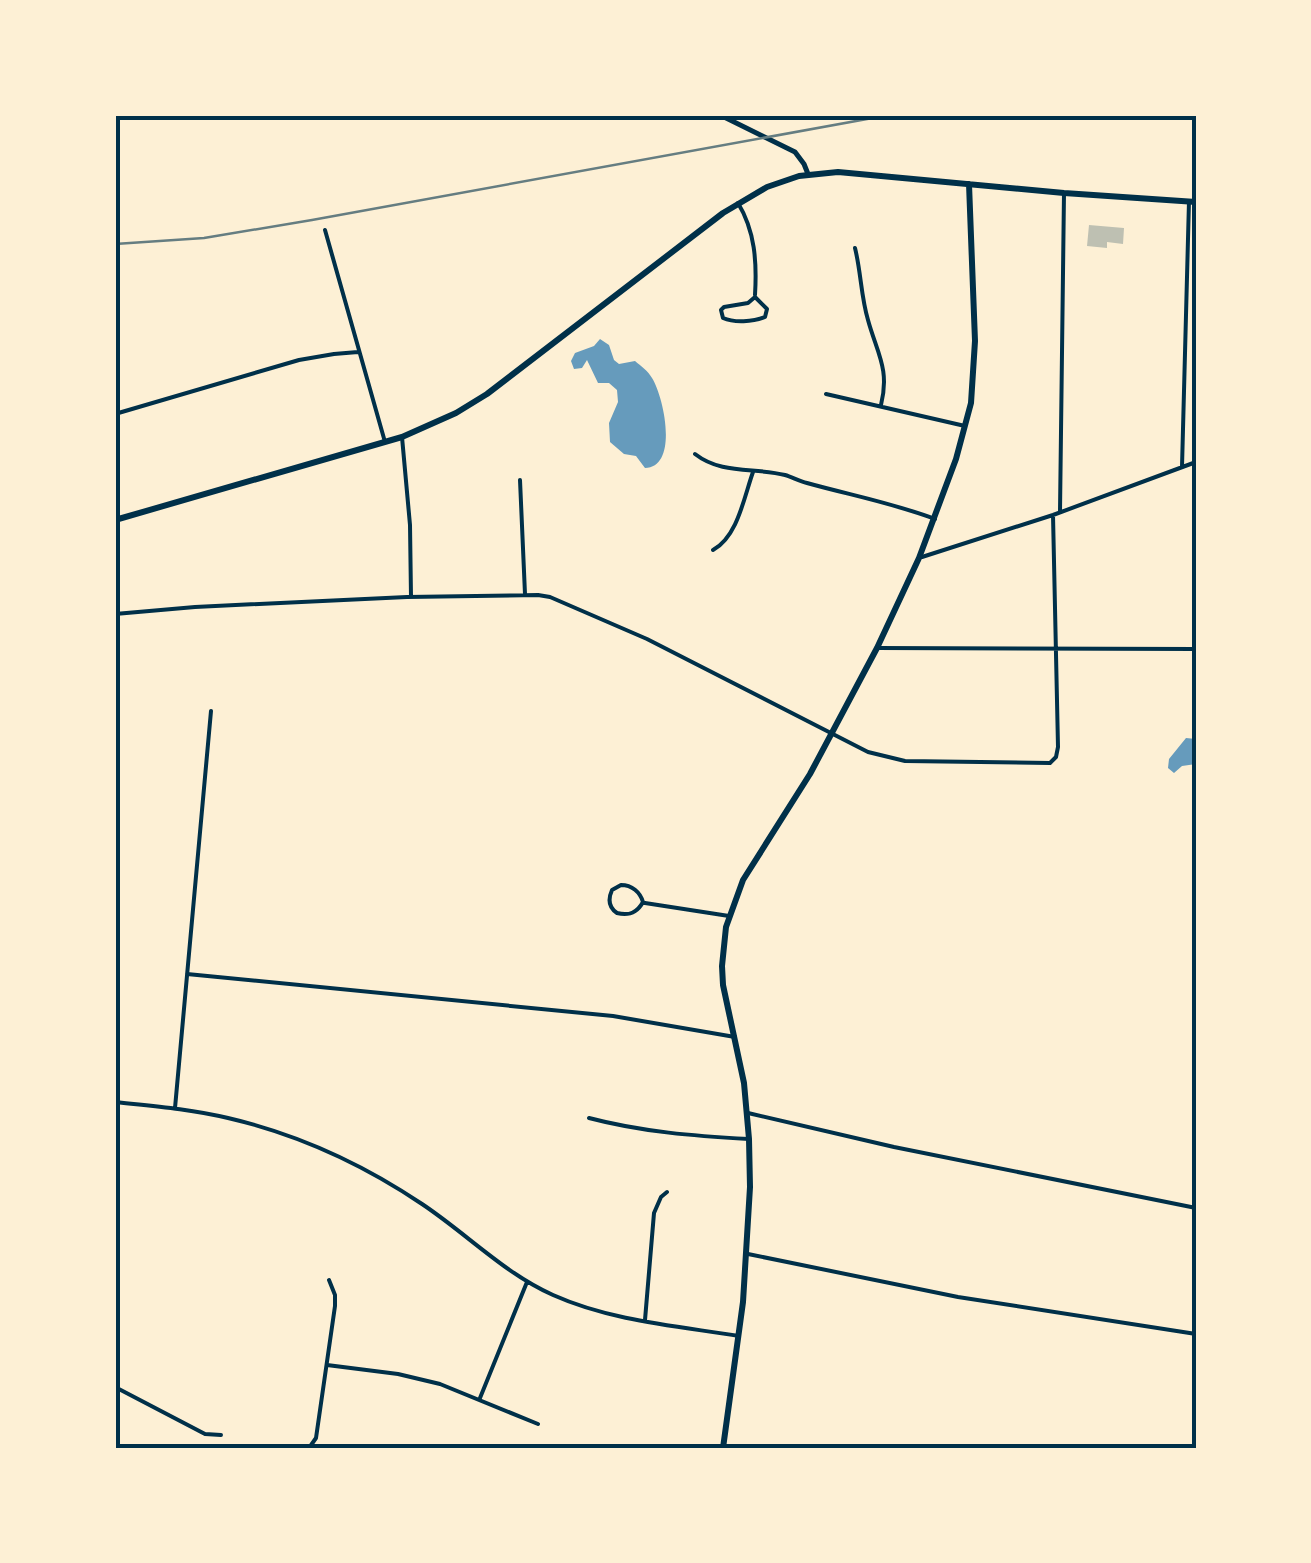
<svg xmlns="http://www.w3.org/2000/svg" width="1311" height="1563" font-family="'Source Sans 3',sans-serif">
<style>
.water{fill:#669bbc}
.building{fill:#bec0b2}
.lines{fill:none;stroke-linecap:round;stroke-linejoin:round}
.minor{stroke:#003049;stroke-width:4}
.tertiary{stroke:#003049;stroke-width:5}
.secondary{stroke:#003049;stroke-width:6}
.rail{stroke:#657d81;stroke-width:2.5}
.neatline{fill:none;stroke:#003049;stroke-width:4}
</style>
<rect width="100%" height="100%" fill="#fdf0d5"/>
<path class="water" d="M 600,339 L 609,345 L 614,360 L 619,364 L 635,361 C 641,366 648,371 652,378 C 664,397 679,467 645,468 L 636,456 L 624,454 L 610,442 L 609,423 L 618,402 L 617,390 L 609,383 L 598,383 L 587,360 L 582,368 L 574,369 L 571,361 L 575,353 L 594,346 Z
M 1186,738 L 1196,739 L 1196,764 L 1182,766 L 1174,773 L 1168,768 L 1169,759 Z"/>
<path class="building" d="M 1089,225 L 1124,228 L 1123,244 L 1107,242 L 1107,248 L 1087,246 Z"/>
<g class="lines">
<path class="minor" d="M 738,203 C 755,231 757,262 755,295
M 325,230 L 385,442
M 855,248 C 861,272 861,297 868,320 C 877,353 890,369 881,405
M 755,297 L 767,309 L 765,317 C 753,322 734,323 723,318 L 721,310 L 724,307 L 748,303 Z
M 826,394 L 965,426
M 115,414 L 299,360 L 334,354 L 358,352
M 402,437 L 410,525 L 411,597
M 695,454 C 722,475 754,467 785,475 C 792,477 799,481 807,483 C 850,495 893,503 935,519
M 1182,467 L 1189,201
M 520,480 L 525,594
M 1060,512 L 1064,193
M 713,550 C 738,536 744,497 753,472
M 922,557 L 1053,515 L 1196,462
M 115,614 L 195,607 L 407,597 L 538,595 L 550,597 L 647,639 L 868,752 L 905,761 L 1050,763 L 1056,757 L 1058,747 L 1053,515
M 877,648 L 1196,649
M 621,885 C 632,885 640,892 643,902 C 637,913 629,916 617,913 C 608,907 608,899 612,890 Z
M 645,903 L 729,916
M 187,974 L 613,1016 L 735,1037
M 115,1102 C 153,1106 191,1109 228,1118 C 297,1134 364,1165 422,1204 C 467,1234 504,1273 553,1295 C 611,1321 677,1326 739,1336
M 175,1108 L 211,711
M 748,1113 L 894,1147 L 1196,1208
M 589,1118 C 642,1132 695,1136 749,1139
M 748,1254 L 958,1297 L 1196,1334
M 645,1320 L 654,1213 L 661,1197 L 667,1192
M 327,1365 L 398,1374 L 440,1384 L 538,1424
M 115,1387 L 205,1434 L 221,1435
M 480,1398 L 527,1282
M 309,1448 L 316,1438 L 335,1306 L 335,1295 L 329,1280"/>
<path class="tertiary" d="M 720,115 L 795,152 L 804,164 L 808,174"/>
<path class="secondary" d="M 115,520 L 402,437 L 456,413 L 487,394 L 723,213 L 767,187 L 799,176 L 838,172 L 1064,193 L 1196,202
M 723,1448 L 743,1302 L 750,1187 L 749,1139 L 744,1083 L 723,985 L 722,966 L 726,927 L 743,880 L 810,774 L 877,648 L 919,558 L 956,459 L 971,403 L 975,341 L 969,184"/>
<path class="rail" d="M 115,244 L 204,238 L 312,220 L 889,115"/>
</g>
<rect width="1311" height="1563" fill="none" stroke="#fdf0d5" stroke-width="235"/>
<rect x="118" y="118" width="1076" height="1328" class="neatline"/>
</svg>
